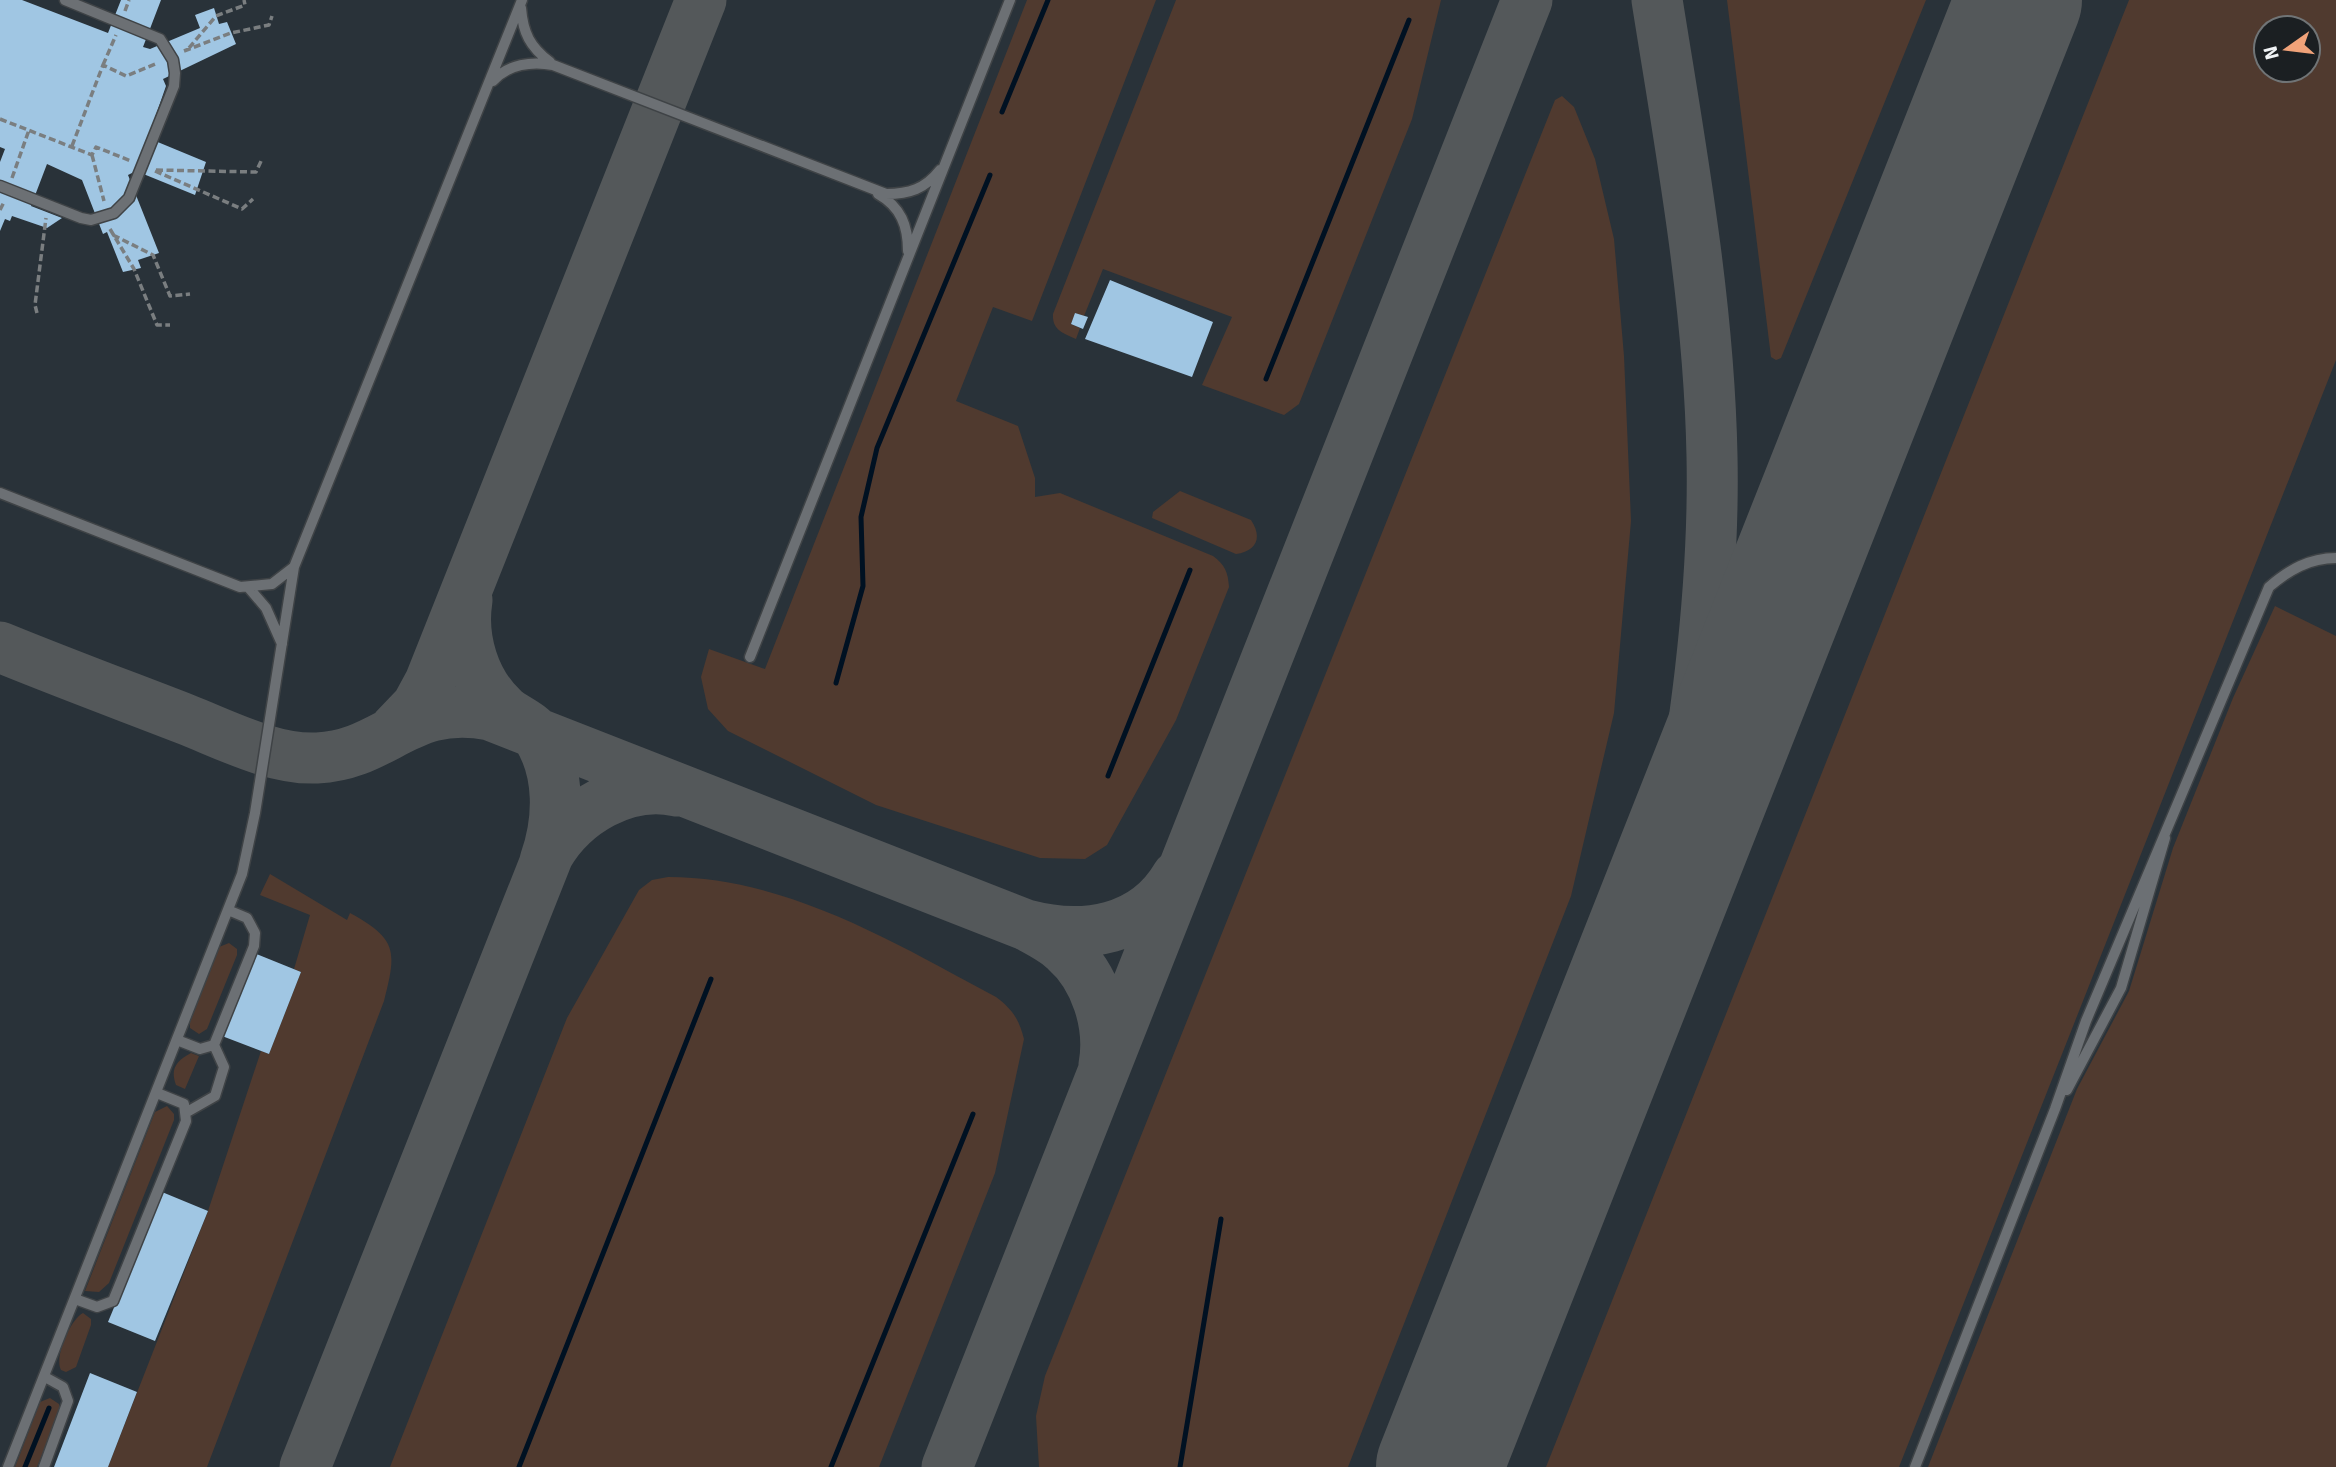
<svg xmlns="http://www.w3.org/2000/svg" width="2336" height="1467" font-family="Signika,sans-serif">
<style>
.built{fill:#293239;fill-rule:evenodd}
.green{fill:#503a2f;fill-rule:evenodd}
.lines{fill:none;stroke-linecap:round;stroke-linejoin:round}
.stream{stroke:#012;stroke-width:5}
.taxiway{stroke:#54585a;stroke-width:51}
.runway{stroke:#54585a;stroke-width:126}
.building{fill:#a0c6e3}
.lane-casing{stroke:#3f4346;stroke-width:13}
.path{stroke:#7a7e80;stroke-width:3.5;stroke-dasharray:7 3.5;stroke-linecap:butt}
.lane{stroke:#6c7074;stroke-width:10}
</style>
<rect width="100%" height="100%" fill="#24282b"/>
<path class="built" d="M 0,0 L 2336,0 L 2336,1467 L 0,1467 ZM 2266,28 L 2308,28 L 2308,70 L 2266,70 Z"/>
<path class="green" d="M 1027,0 L 1156,0 L 1032,321 L 993,307 L 956,401 L 1018,426 L 1035,478 L 1035,497 L 1060,493 L 1213,556 C 1225,565 1228,572 1229,587 L 1176,720 L 1107,845 L 1085,859 L 1040,858 L 876,805 L 728,731 L 708,709 L 701,677 L 709,649 L 765,669 Z
M 1176,0 L 1441,0 L 1412,119 L 1299,404 L 1284,415 L 1202,385 L 1232,317 L 1103,269 L 1084,316 L 1075,313 L 1071,324 L 1080,328 L 1076,339 C 1063,333 1052,330 1053,314 Z
M 1727,0 L 1926,0 L 1781,358 L 1776,360 L 1771,357 Z
M 2129,0 L 2336,0 L 2336,360 L 1899,1467 L 1546,1467 ZM 2266,28 L 2308,28 L 2308,70 L 2266,70 Z
M 1562,96 L 1574,107 L 1595,159 L 1614,239 L 1624,356 L 1631,521 L 1614,713 L 1571,896 L 1348,1467 L 1039,1467 L 1036,1416 L 1045,1376 L 1555,100 Z
M 1180,491 L 1251,520 C 1263,538 1256,551 1236,554 L 1152,518 L 1153,512 Z
M 2275,606 L 2336,636 L 2336,1467 L 1928,1467 L 2077,1089 L 2129,991 L 2173,848 L 2233,698 Z
M 270,874 L 347,920 L 350,913 C 397,939 397,950 384,1001 L 207,1467 L 108,1467 L 208,1211 L 261,1051 L 269,1054 L 301,972 L 294,969 L 310,915 L 260,895 Z
M 668,877 C 786,877 895,943 996,997 C 1012,1009 1019,1019 1024,1039 L 995,1173 L 879,1467 L 390,1467 L 567,1018 L 639,890 L 652,880 Z
M 229,943 L 237,949 L 237,955 L 207,1029 L 199,1034 L 190,1028 L 190,1022 L 219,947 Z
M 191,1053 L 199,1056 L 185,1089 L 176,1085 C 170,1069 176,1061 191,1053 Z
M 167,1106 L 174,1114 L 174,1120 L 109,1283 L 99,1292 L 85,1291 L 155,1112 Z
M 83,1313 L 91,1319 L 91,1325 L 76,1367 L 66,1372 L 61,1370 C 54,1357 70,1320 83,1313 Z
M 50,1398 L 59,1404 L 60,1410 L 37,1467 L 15,1467 L 40,1402 Z"/>
<g class="lines">
<path class="stream" d="M 647,85 L 679,0
M 1002,112 L 1048,0
M 1266,379 L 1409,20
M 836,683 L 863,586 L 861,517 L 877,448 L 990,175
M 1108,776 L 1190,570
M 25,1467 L 49,1408
M 519,1467 L 711,979
M 831,1467 L 973,1114
M 1180,1467 L 1221,1219"/>
<path class="taxiway" d="M 1657,0 C 1681,151 1709,302 1712,456 C 1715,601 1692,743 1669,886
M 467,600 C 461,639 474,682 503,709 C 512,718 530,724 537,735 C 561,773 559,821 545,861
M 0,647 C 61,672 123,695 185,719 C 226,735 273,760 317,758 C 387,755 408,699 490,715 L 1026,925 C 1083,940 1145,931 1177,876
M 395,729 L 417,706 L 430,682 L 701,0
M 1028,926 C 1041,933 1055,940 1065,950 C 1096,977 1111,1025 1104,1065
M 305,1467 L 548,855 C 573,812 626,780 677,791
M 947,1467 L 1527,0"/>
<path class="runway" d="M 1439,1467 L 2019,0"/>
</g>
<path class="building" d="M 0,0 L 22,0 L 108,33 L 121,0 L 161,0 L 143,47 L 150,49 L 200,28 L 195,15 L 214,8 L 219,24 L 227,22 L 236,44 L 163,79 L 166,86 L 148,138 L 206,162 L 195,195 L 136,171 L 128,175 L 159,253 L 138,260 L 141,268 L 123,272 L 107,232 L 103,234 L 82,180 L 47,164 L 31,206 L 62,218 L 47,228 L 12,216 L 10,221 L 5,219 L 0,231 L 0,162 L 5,149 L 0,147 Z
M 1110,280 L 1213,322 L 1192,377 L 1085,339 Z
M 1075,313 L 1088,317 L 1083,329 L 1071,324 Z
M 254,953 L 301,972 L 269,1054 L 222,1036 Z
M 162,1192 L 208,1211 L 155,1341 L 108,1322 Z
M 90,1373 L 137,1392 L 108,1467 L 54,1467 Z"/>
<g class="lines">
<defs>
<path id="lane" d="M 521,8 C 523,33 530,47 550,62
M 493,81 C 508,64 532,61 553,65 L 886,194 C 909,194 925,189 940,170
M 0,186 L 81,218 L 91,220 L 114,213 L 129,198 L 174,86 L 175,73 L 173,60 L 160,39 L 65,0
M 878,194 C 901,207 908,226 908,251
M 0,493 L 240,587 L 272,584 L 294,567 L 522,0
M 249,588 L 266,608 L 282,644
M 750,657 L 1010,0
M 177,1040 L 200,1049 L 214,1045 L 254,946 L 255,933 L 247,918 L 228,910
M 2067,1090 L 2121,988 L 2165,838
M 187,1112 L 215,1096 L 224,1067 L 214,1045
M 75,1299 L 97,1307 L 113,1301 L 186,1121 L 184,1104 L 157,1093
M 8,1467 L 242,874 L 255,813 L 294,567
M 44,1467 L 68,1401 L 63,1387 L 45,1377
M 1915,1467 L 2055,1109 L 2086,1021 L 2269,587 C 2289,570 2309,558 2336,558"/>
</defs>
<use href="#lane" class="lane-casing"/>
<path class="path" d="M 125,11 L 129,0
M 189,48 L 216,16 L 245,5 L 244,0
M 184,51 L 231,33 L 269,25 L 272,16
M 103,65 L 116,35
M 0,119 L 92,155 L 96,147 L 131,161
M 72,146 L 103,65 L 126,76 L 158,63
M 92,155 L 104,201
M 156,170 L 256,172 L 262,159
M 155,171 L 242,209 L 253,199
M 12,178 L 29,130
M 0,210 L 4,202
M 110,229 L 134,269 L 157,325 L 170,325
M 113,235 L 153,255 L 170,296 L 190,294
M 37,313 L 35,305 L 46,218"/>
<use href="#lane" class="lane"/>
</g>
<g transform="translate(2287 49) rotate(256)"><circle r="33" fill="#1b1f22" stroke="#707476" stroke-width="2"/>
<path d="M0-5L12 26L0 18L-12 26Z" fill="#f0a279"/>
<text y="-10" font-size="19" font-weight="bold" text-anchor="middle" fill="#f0f3f5">N</text>
</g>
</svg>
